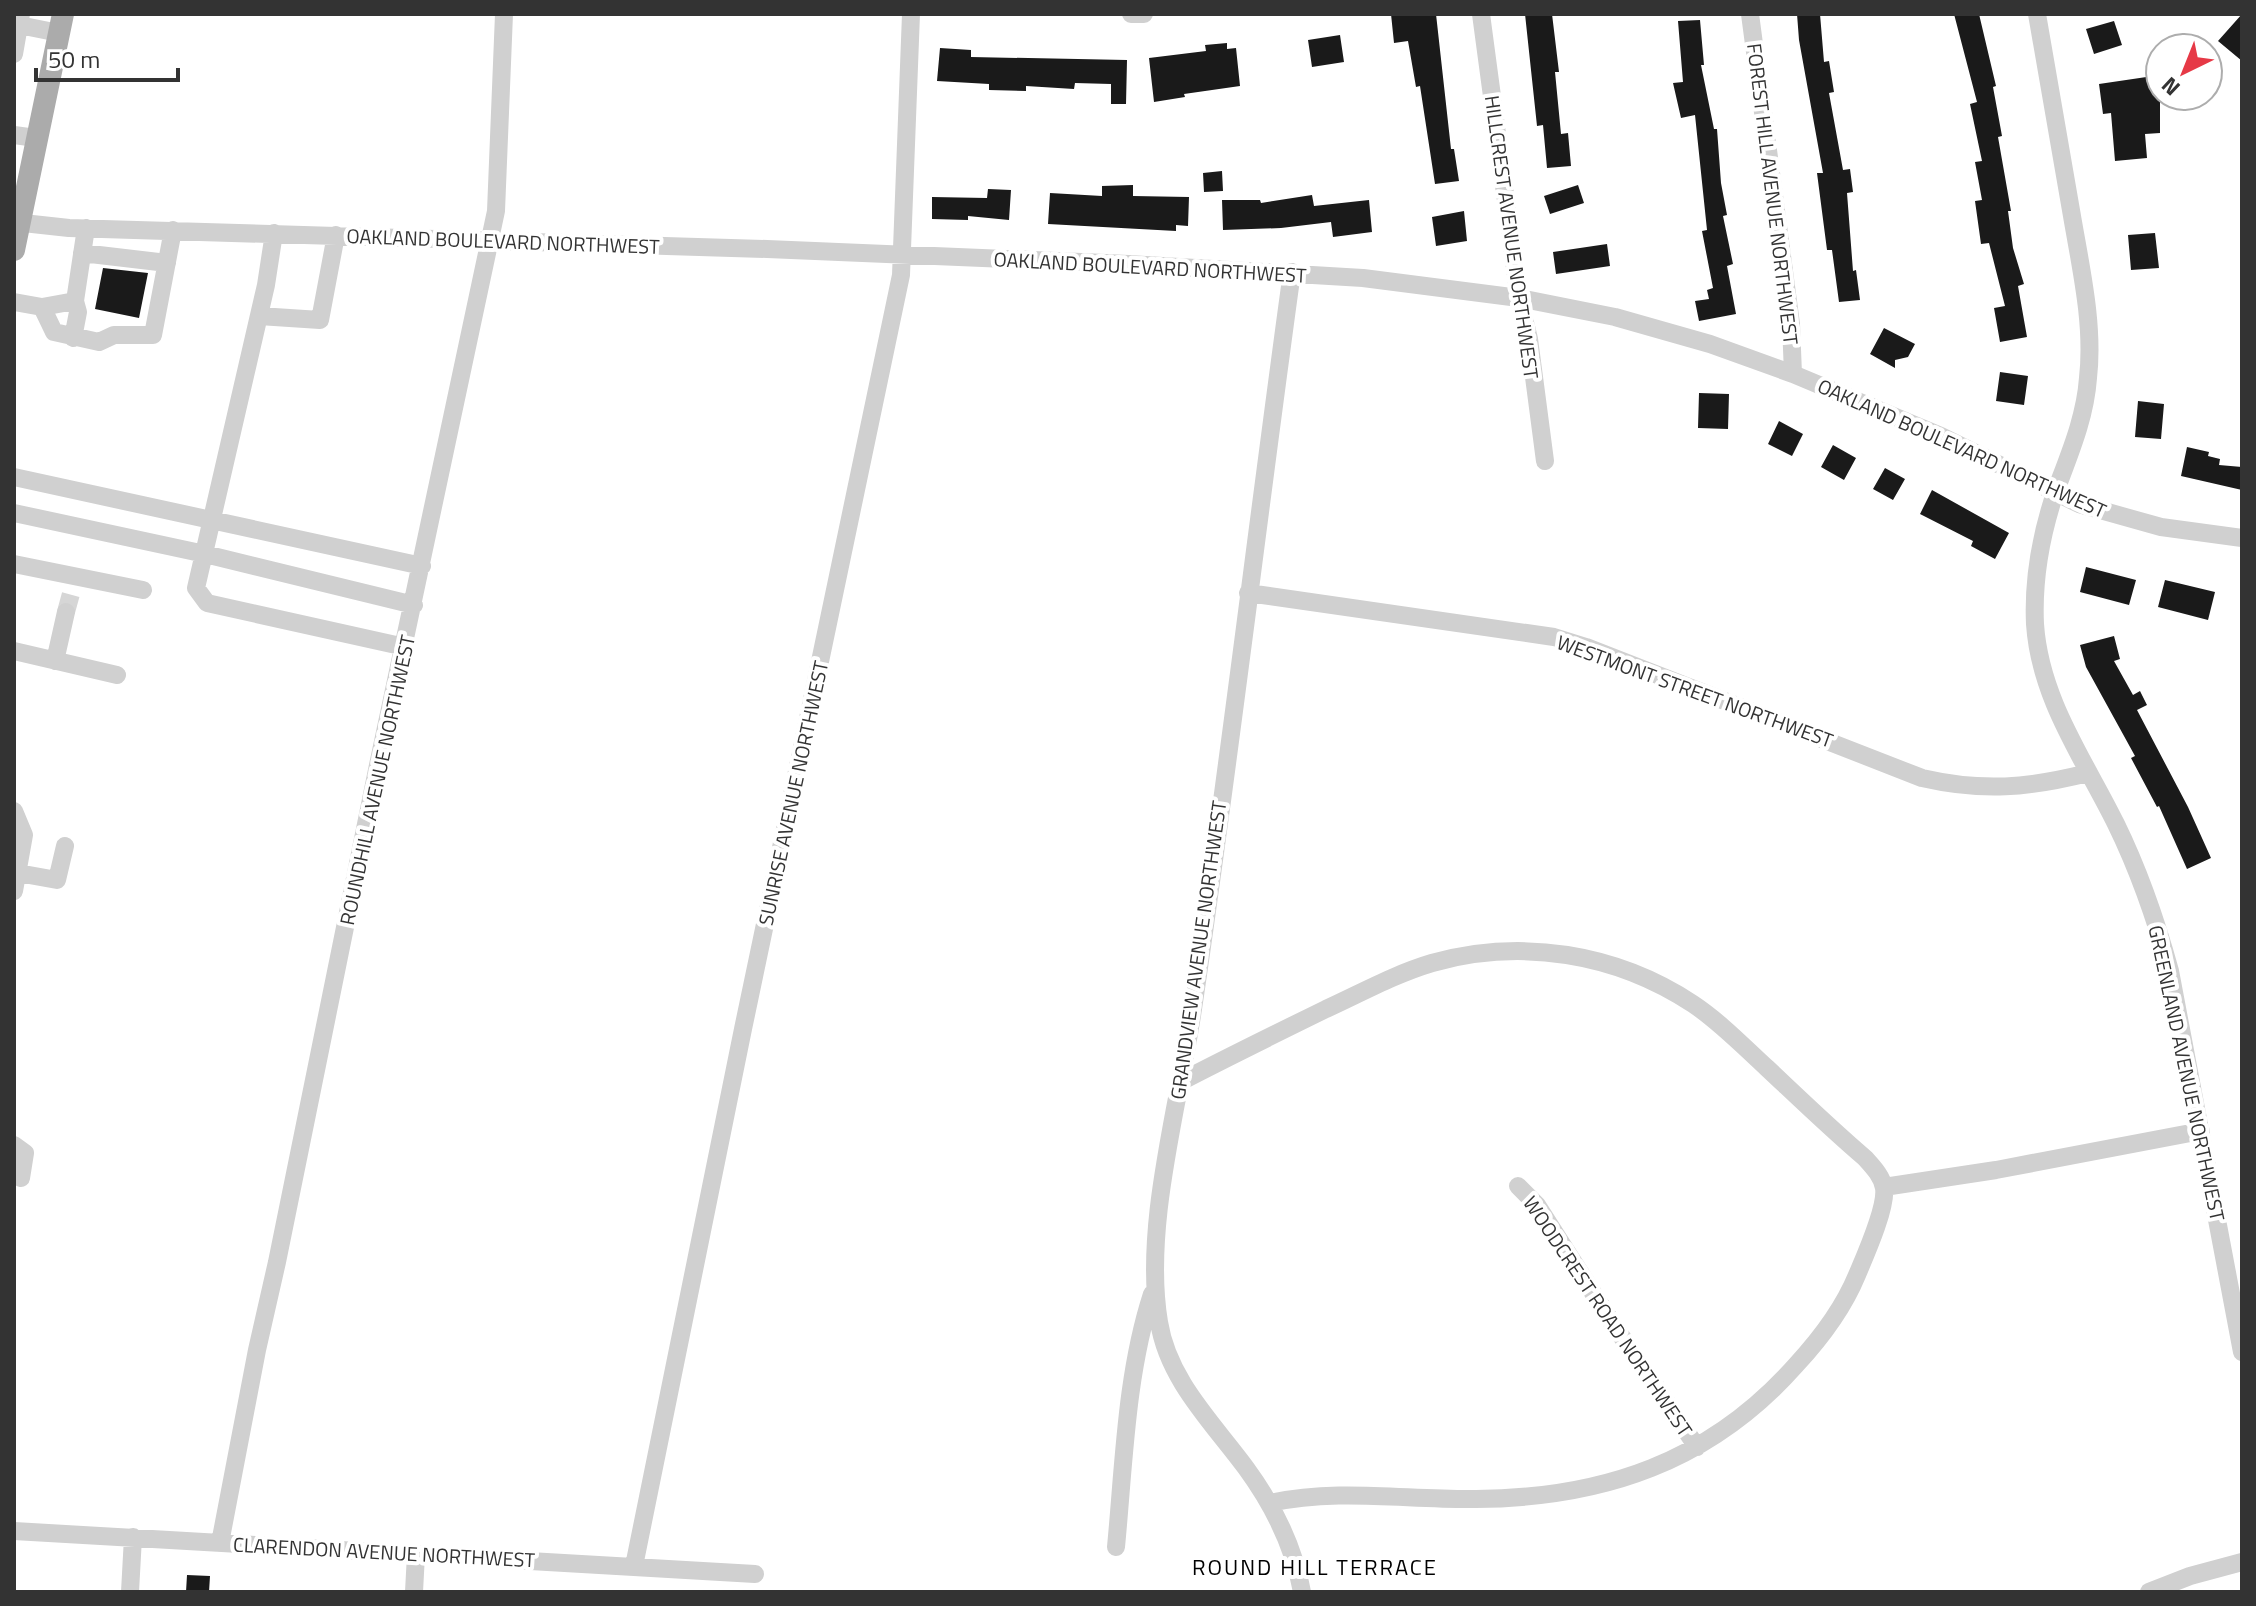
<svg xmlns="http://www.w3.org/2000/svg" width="2256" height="1606" font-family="'Titillium Web',sans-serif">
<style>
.building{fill:#1a1a1a}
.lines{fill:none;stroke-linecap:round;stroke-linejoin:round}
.minor-tunnel{stroke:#d6d6d6;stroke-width:18;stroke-dasharray:18 9;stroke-linecap:butt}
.minor{stroke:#d0d0d0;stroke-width:18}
.major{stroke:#ababab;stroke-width:22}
.labels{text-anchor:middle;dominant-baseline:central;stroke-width:8;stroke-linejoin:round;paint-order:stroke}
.street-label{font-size:20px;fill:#333;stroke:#fff}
.neighbourhood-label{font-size:22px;letter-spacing:2px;fill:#000;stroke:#fff}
</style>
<rect width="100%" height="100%" fill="#fff"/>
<path class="building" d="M 1391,14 L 1436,14 L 1451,149 L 1454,149 L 1459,181 L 1435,184 L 1420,86 L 1416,87 L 1408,41 L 1394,43 Z
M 1525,14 L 1552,14 L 1559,72 L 1555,72 L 1561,134 L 1568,133 L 1571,166 L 1547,168 L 1543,125 L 1537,126 Z
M 1797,14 L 1820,14 L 1824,62 L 1829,61 L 1834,92 L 1829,93 L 1843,170 L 1850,169 L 1853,192 L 1847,193 L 1853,271 L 1856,270 L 1860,300 L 1839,302 L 1832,250 L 1827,250 L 1817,173 L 1823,173 L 1799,40 Z
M 1954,14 L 1979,14 L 1996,86 L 1993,87 L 2002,136 L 1998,137 L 2011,211 L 2008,211 L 2013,248 L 2024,284 L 2018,286 L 2027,337 L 2000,342 L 1994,308 L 2005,306 L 1989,243 L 1981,244 L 1975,201 L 1982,200 L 1975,162 L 1982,161 L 1970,104 L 1977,102 Z
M 2242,14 L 2242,61 L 2218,41 Z
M 1700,20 L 1704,65 L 1701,65 L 1714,129 L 1717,129 L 1721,183 L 1727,215 L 1723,216 L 1733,264 L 1727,266 L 1736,314 L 1699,321 L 1695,301 L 1709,299 L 1707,290 L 1713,288 L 1702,231 L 1707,230 L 1695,115 L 1681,118 L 1673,83 L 1683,82 L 1678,21 Z
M 2114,21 L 2122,45 L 2094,54 L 2086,29 Z
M 1340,35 L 1344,62 L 1312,67 L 1308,40 Z
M 1227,43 L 1227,49 L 1236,48 L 1240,86 L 1184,94 L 1185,97 L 1154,102 L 1149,58 L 1206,51 L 1205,45 Z
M 940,48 L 971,50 L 971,57 L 1127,60 L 1126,104 L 1111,104 L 1111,84 L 1075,83 L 1074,89 L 1026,86 L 1026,91 L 989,90 L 989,84 L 937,81 Z
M 2160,75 L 2160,133 L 2145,134 L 2147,158 L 2115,161 L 2111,113 L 2103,114 L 2099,84 Z
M 1222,171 L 1223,191 L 1204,192 L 1203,173 Z
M 1133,185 L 1133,196 L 1189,197 L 1188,226 L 1176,225 L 1176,231 L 1048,224 L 1050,193 L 1102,196 L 1102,186 Z
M 1578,185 L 1584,203 L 1550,214 L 1544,196 Z
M 988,189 L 1011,190 L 1009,220 L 968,216 L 968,220 L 932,219 L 932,197 L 987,198 Z
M 1312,195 L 1314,206 L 1369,200 L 1372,232 L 1333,237 L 1331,222 L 1281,228 L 1223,230 L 1222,200 L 1260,200 L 1261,203 Z
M 1464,211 L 1467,241 L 1436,246 L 1432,217 Z
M 2155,233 L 2159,268 L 2131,270 L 2128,235 Z
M 1607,244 L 1610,266 L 1556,274 L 1553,252 Z
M 103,268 L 148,273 L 139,318 L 95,309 Z
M 1884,328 L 1915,344 L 1908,357 L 1895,360 L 1895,368 L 1870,354 Z
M 2000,372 L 2028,376 L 2024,405 L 1996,401 Z
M 1699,393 L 1729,394 L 1728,429 L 1698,428 Z
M 2138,401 L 2164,404 L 2161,439 L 2135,437 Z
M 1779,421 L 1803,434 L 1792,456 L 1768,444 Z
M 1833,445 L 1856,458 L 1844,480 L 1821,467 Z
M 2187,447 L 2209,452 L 2208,456 L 2220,459 L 2219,465 L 2242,467 L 2242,490 L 2181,476 Z
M 1885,468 L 1905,479 L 1893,500 L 1873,489 Z
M 1932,490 L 2009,533 L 1995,559 L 1971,546 L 1973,541 L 1920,514 Z
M 2086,567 L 2136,580 L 2129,605 L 2080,592 Z
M 2165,580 L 2215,592 L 2208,620 L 2158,607 Z
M 2114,636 L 2120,659 L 2114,661 L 2133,695 L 2140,691 L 2147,705 L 2137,710 L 2188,807 L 2211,858 L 2187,869 L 2159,806 L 2157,807 L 2131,758 L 2135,756 L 2086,667 L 2080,645 Z
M 187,1575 L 210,1576 L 209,1592 L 186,1592 Z"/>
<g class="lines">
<path class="minor-tunnel" d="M 66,612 L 72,590"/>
<path class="minor" d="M 1131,14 L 1144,14
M 1481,14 L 1519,298 L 1529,339 L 1545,461
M 1750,14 L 1791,324 L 1793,374
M 2037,14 C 2049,81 2060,149 2072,216 C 2081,269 2094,325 2088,378 C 2085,419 2069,455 2055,493 C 2041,535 2033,580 2035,624 C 2040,699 2084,759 2116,824 C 2139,871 2156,920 2170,971 L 2242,1352
M 14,24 L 59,33
M 14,54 L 21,14
M 14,135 L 36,138
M 14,222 L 69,228 L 767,249 L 1129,264 L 1363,278 L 1519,298 L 1615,317 L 1710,344 L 1793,374 L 1941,436 L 2079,504 L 2161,527 L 2242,538
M 274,233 L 266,285 L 196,588 L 207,603 L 405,647
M 82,253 L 167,263
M 1292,272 C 1258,518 1229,764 1193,1009 C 1179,1105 1143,1226 1159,1322 C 1168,1380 1213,1423 1246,1468 C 1273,1505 1294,1547 1302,1592
M 14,302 L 42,307 L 75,301
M 42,307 L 54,332 L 99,342 L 114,335 L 153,335 L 173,230
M 259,316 L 320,320 L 336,235
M 73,338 L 78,312 L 75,301 L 86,228
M 14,477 L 422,566
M 14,513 L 205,554 L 414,605
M 14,564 L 143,590
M 1248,593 L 1554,637 L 1586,647 L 1922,778 C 1983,792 2028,788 2088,773
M 14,651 L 117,675
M 55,661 L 66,612
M 14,811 L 24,835 L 14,891
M 18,873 L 57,880 L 65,846
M 1180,1082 C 1228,1057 1277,1033 1326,1009 C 1361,993 1395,974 1432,963 C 1521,938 1616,953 1693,1004 C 1720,1022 1743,1046 1767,1068 C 1799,1098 1831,1129 1865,1158 C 1873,1167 1882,1176 1884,1188 C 1887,1207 1865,1256 1857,1275 C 1843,1309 1821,1338 1796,1365 C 1710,1462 1603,1498 1476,1499 C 1406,1500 1338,1488 1270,1503
M 14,1145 L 25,1153 L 21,1178
M 1518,1186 L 1537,1205 L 1611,1321 L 1697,1447
M 1884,1187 L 1996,1170 L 2201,1131
M 14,1531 L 755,1574
M 220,1543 L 257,1350 L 277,1262 L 378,765 L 496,211 L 504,14
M 1116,1547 C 1124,1463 1126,1374 1152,1294
M 634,1566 L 743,1029 L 901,275 L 911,14
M 130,1592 L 133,1537
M 414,1592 L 416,1554
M 2149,1592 L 2190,1576 L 2242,1562"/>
<path class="major" d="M 14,250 L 63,14"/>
</g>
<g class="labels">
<g class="street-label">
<text transform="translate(1773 194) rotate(83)">FOREST HILL AVENUE NORTHWEST</text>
<text transform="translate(1512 237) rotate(82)">HILLCREST AVENUE NORTHWEST</text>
<text transform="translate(503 241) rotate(2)">OAKLAND BOULEVARD NORTHWEST</text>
<text transform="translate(1150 267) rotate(3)">OAKLAND BOULEVARD NORTHWEST</text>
<text transform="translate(1962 448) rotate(24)">OAKLAND BOULEVARD NORTHWEST</text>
<text transform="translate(1695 691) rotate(20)">WESTMONT STREET NORTHWEST</text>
<text transform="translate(377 780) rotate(-78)">ROUNDHILL AVENUE NORTHWEST</text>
<text transform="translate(793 793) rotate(-78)">SUNRISE AVENUE NORTHWEST</text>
<text transform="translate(1198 950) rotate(-82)">GRANDVIEW AVENUE NORTHWEST</text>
<text transform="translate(2187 1073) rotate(78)">GREENLAND AVENUE NORTHWEST</text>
<text transform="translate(1608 1316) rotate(56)">WOODCREST ROAD NORTHWEST</text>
<text transform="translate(384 1552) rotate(3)">CLARENDON AVENUE NORTHWEST</text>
</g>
<g class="neighbourhood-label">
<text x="1315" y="1567">ROUND HILL TERRACE</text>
</g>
</g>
<rect width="2256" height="1606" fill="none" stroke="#333333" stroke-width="32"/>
<g transform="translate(2184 72) rotate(223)"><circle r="38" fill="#ffffff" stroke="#adadad" stroke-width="2"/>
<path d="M0-6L14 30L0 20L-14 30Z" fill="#e63946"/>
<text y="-12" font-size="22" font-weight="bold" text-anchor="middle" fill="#333333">N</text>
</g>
<path d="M36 68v12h142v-12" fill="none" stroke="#333333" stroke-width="4"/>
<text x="48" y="68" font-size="24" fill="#333333" stroke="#ffffff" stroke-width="6" paint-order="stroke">50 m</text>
</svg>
